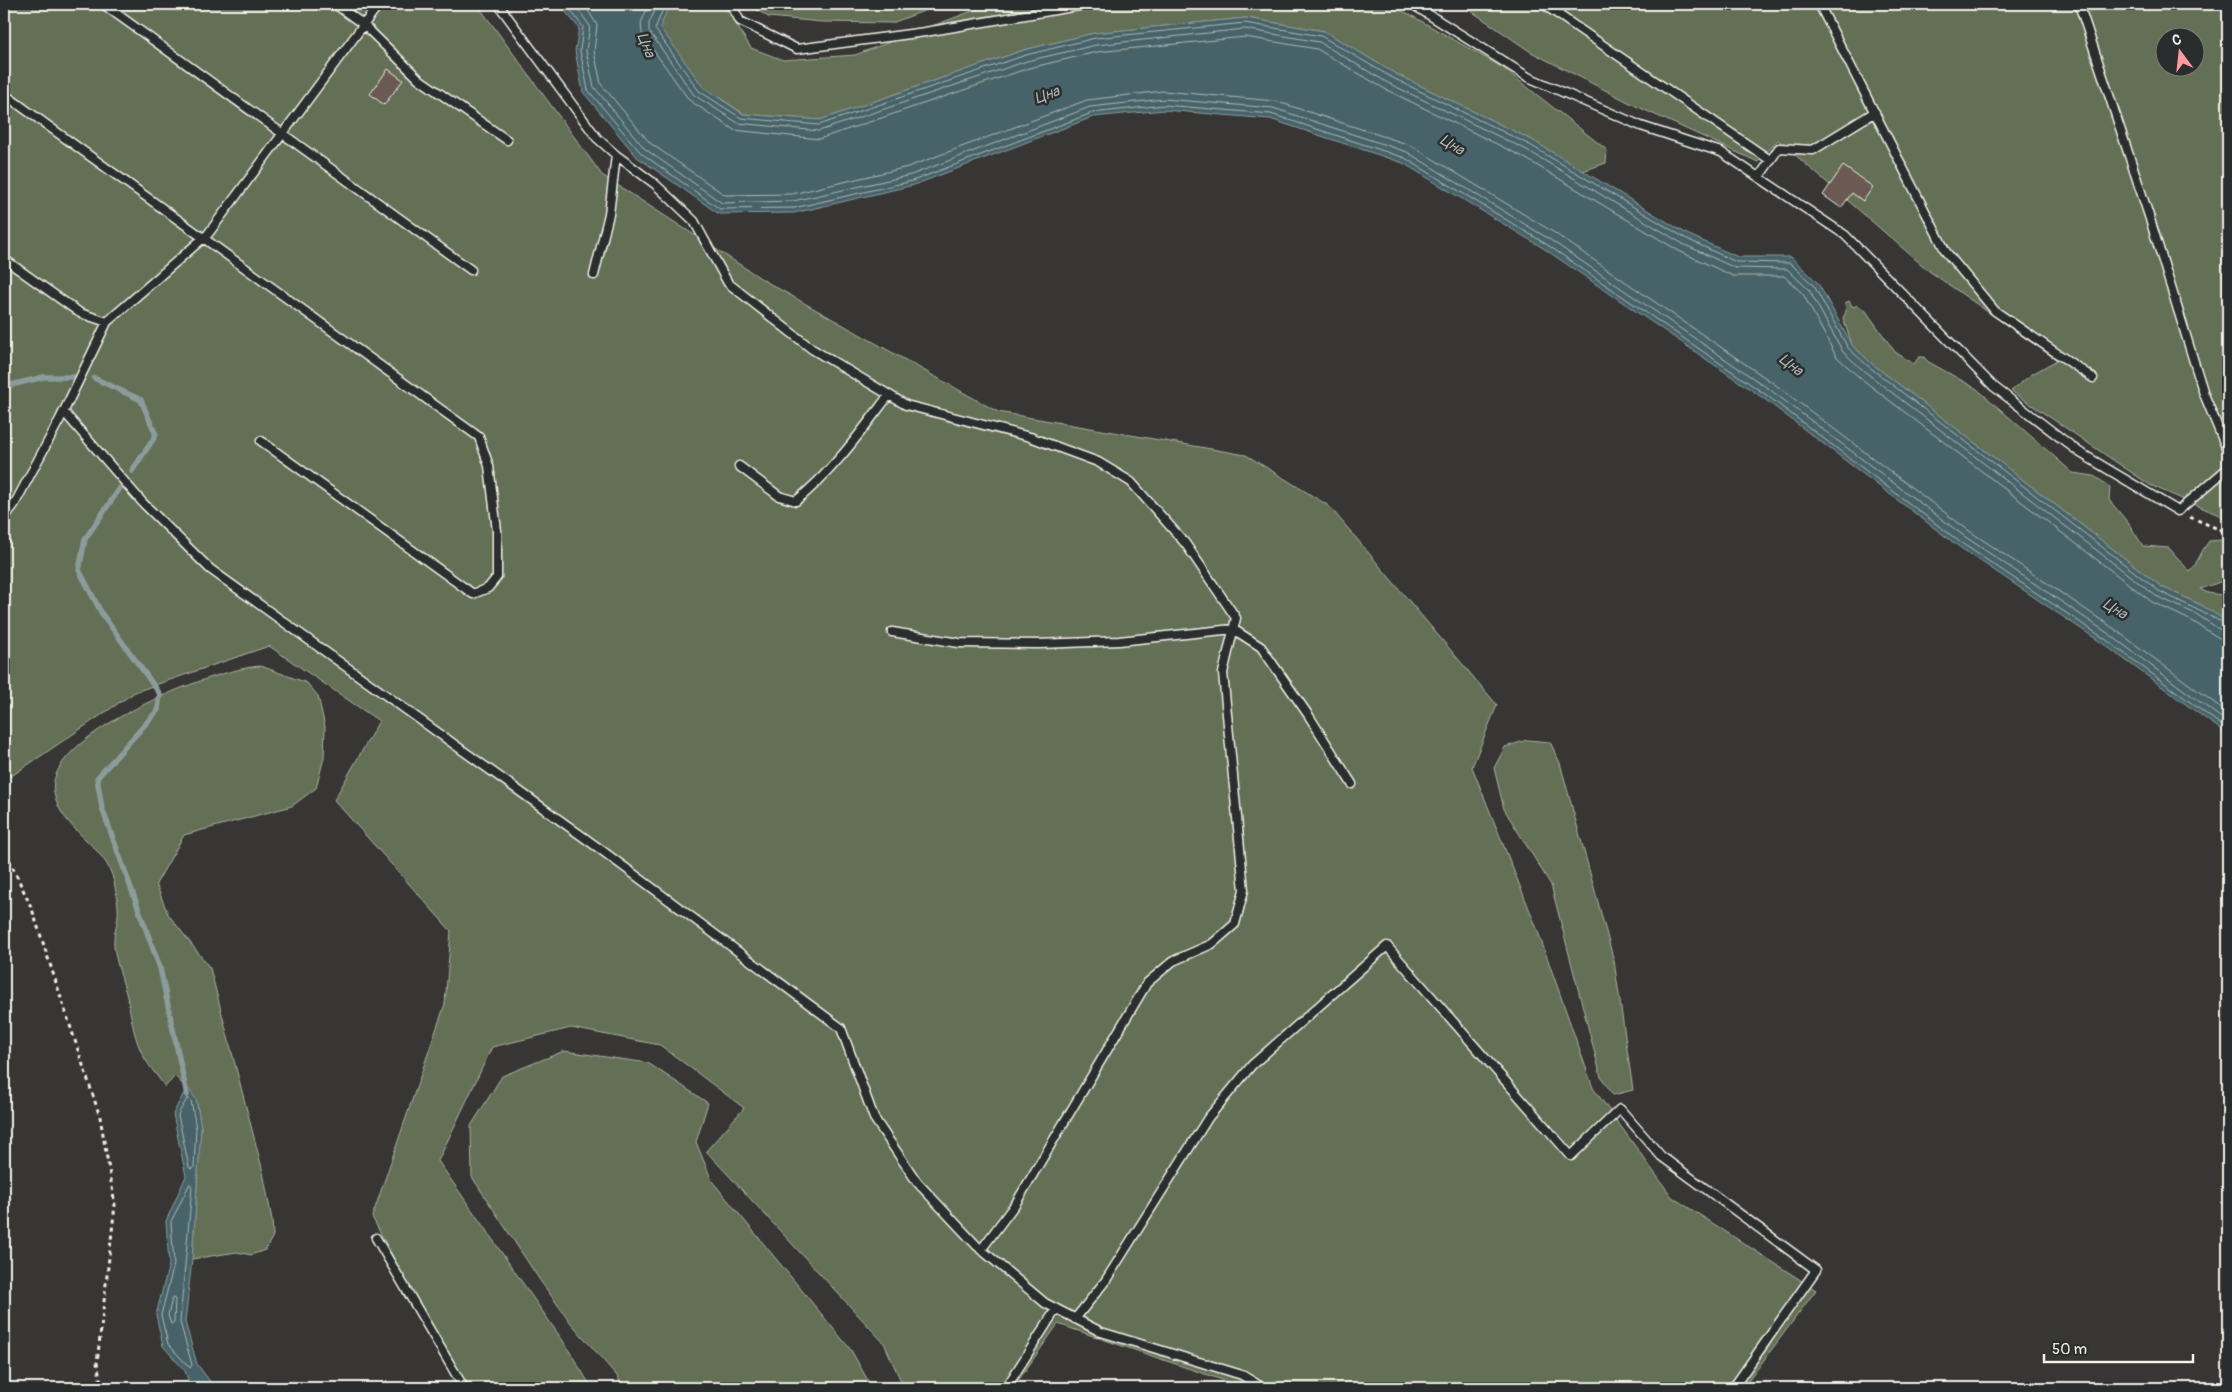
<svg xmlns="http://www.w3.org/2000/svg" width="2232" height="1392" font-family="Pangolin,sans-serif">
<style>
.green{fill:#636f56;stroke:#acb09f;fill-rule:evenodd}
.water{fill:#466369;stroke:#8c9c9c}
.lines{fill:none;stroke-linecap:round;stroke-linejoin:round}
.shore{stroke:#aeb8b5;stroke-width:1}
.stream{stroke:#8c9c9c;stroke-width:5.5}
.building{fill:#6b5a53;stroke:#f4f1e8}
.lane-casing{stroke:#f4f1e8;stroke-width:11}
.path{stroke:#f4f1e8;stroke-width:3;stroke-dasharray:4 4;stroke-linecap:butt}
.lane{stroke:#2a2d2e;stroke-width:8}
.labels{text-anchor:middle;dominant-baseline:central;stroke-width:5;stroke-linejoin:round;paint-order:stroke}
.water-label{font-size:15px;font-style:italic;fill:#aeb8b5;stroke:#2a2d2e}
</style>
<rect width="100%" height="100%" fill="#373635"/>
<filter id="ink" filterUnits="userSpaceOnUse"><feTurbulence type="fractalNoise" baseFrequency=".02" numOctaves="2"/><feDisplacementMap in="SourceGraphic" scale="10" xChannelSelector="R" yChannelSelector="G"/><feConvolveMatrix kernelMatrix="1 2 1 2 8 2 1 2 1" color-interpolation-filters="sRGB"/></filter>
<g filter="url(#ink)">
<path class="green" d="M 4,4 L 477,4 L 602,175 L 765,281 L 998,412 L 1246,455 L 1329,506 L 1497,705 L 1472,767 L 1536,926 L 1593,1088 L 1672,1197 L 1816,1290 L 1743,1388 L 1246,1388 L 1058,1324 L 1013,1388 L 904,1388 L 884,1343 L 706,1151 L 744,1108 L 660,1045 L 571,1028 L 492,1047 L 438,1161 L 563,1341 L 592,1388 L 462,1388 L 372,1217 L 445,1004 L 451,931 L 334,800 L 379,721 L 269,646 L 135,692 L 4,781 Z
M 670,4 L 723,4 L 751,48 L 783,60 L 855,55 L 991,4 L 1384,4 L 1409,14 L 1503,68 L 1607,150 L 1606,163 L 1583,171 L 1532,140 L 1394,73 L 1324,31 L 1246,18 L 1094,33 L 1024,50 L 820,120 L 744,114 L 703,87 L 659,27 Z
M 748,4 L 942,4 L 892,23 L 822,22 L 768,17 Z
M 1461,4 L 2228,4 L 2228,519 L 2150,485 L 2011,391 L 2032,374 L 2057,360 L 1929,271 L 1778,140 L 1758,162 L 1636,106 L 1531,52 ZM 2164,38 L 2194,38 L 2194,68 L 2164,68 Z
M 1849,301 L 1853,307 L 1858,305 L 1866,311 L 1895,352 L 1914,364 L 1919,357 L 1924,357 L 1927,361 L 1977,389 L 2073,473 L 2094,476 L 2110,487 L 2109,500 L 2129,524 L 2143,546 L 2169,548 L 2190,572 C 2198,562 2201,551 2209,541 L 2221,540 L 2228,543 L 2228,573 L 2223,581 L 2200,589 L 2208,593 L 2228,596 L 2228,622 L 2201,605 L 2162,587 L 1871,363 L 1852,345 L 1843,318 L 1846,312 L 1845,303 Z
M 261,666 L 307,683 L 318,696 L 325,727 L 324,758 L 316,788 L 292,806 L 184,835 L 156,884 L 168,914 L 210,968 L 263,1172 L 272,1220 L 273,1236 L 265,1250 L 251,1255 L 237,1252 L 192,1259 L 201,1128 L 196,1099 L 175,1076 L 165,1087 C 157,1075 145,1062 140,1049 C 133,1033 131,1014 127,997 C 123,981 116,963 114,946 C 113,936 117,925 118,916 C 119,906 116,892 114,882 C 106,844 61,831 54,793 C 42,735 215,668 261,666 Z
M 1527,740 L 1550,742 L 1560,763 L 1614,961 L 1633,1090 L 1613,1095 L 1601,1077 L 1551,885 L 1504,809 L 1494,768 L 1505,747 Z
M 564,1051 L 648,1063 L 708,1103 L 696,1142 L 712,1181 L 851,1350 L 872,1388 L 623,1388 L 617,1376 L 571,1323 L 539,1279 L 472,1177 L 471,1126 L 502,1076 Z"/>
<path class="water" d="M 559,4 L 670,4 L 660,27 L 703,87 L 743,114 L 820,120 L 1024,50 L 1094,33 L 1246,18 L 1324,31 L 1394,73 L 1532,140 L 1687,234 L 1738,257 L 1791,257 L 1818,283 L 1852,345 L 1871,363 L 2162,587 L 2201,605 L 2228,622 L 2228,735 L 2102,643 L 1958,546 L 1763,398 L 1543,248 L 1403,163 L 1270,119 L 1164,110 L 1093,117 L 914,185 L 794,213 L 719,214 L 637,157 L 583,92 L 575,51 L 579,28 Z
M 187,1087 L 196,1099 L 201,1128 L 192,1259 L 185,1322 L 197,1364 L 215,1388 L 191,1388 L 185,1371 L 163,1346 L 156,1315 L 169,1264 L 166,1221 L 186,1176 L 173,1114 Z"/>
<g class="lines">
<path class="shore" d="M 566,4 L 583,27 L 580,51 L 588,90 L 641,153 L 720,209 L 794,208 L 912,181 L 1092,113 L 1164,105 L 1271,114 L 1405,158 L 1546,244 L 1765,394 L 1960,542 L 2105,639 L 2228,730
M 574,4 L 590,26 L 586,51 L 594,87 L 645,149 L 722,203 L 793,201 L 911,175 L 1090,107 L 1164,99 L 1273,108 L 1407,152 L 1549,239 L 1769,389 L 1964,536 L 2109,634 L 2228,723
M 584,4 L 597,25 L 594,51 L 601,84 L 650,143 L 725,195 L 792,194 L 908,167 L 1087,100 L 1163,91 L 1275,101 L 1410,145 L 1553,232 L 1773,383 L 1968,530 L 2113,628 L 2228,713
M 649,4 L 641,23 L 642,34 L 689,100 L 734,130 L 819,139 L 1029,68 L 1097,52 L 1245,37 L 1317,49 L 1385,89 L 1523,157 L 1679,251 L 1733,276 L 1784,276 L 1803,294 L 1836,356 L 1859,377 L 2152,602 L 2192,621 L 2219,638 L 2228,639
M 658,4 L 649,23 L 649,31 L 694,95 L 738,123 L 819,131 L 1027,61 L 1096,45 L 1245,29 L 1319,42 L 1388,83 L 1527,150 L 1683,244 L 1735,268 L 1787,269 L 1809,290 L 1843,352 L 1864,371 L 2156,596 L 2196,614 L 2222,631 L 2228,632
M 665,4 L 655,29 L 699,91 L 741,118 L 819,125 L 1026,55 L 1095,38 L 1245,23 L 1321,36 L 1391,77 L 1530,145 L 1685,238 L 1736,262 L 1790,263 L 1814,286 L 1848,348 L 1868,366 L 2159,591 L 2228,625
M 188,1098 L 191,1101 L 196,1128 L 194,1167 L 191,1169 L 189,1167 L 178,1115 Z
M 190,1184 L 192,1187 L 180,1322 L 192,1365 L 190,1368 L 168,1344 L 161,1315 L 174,1264 L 171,1222 Z
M 175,1298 L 174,1322 L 171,1324 L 168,1315 L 172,1299 Z"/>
<path class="stream" d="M 94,378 L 141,400 L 156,435 L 132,471
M 4,383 L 11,385 L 44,377 L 73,377
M 120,488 L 85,539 L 79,570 L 102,614 L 160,694 L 158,710 L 97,778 L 102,808 L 160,968 L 187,1095"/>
</g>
<path class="building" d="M 388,69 L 403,80 L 384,105 L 370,94 Z
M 1843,166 L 1873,187 L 1863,201 L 1852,193 L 1841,208 L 1823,195 Z"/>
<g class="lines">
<defs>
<path id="lane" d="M 103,4 L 471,270
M 335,4 L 364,25 L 419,79 L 507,140
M 498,4 L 597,138 L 616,155 L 655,184 L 694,221 L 728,283 L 812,349 L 906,405 L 1030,437 L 1098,462 L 1131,482 L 1185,543 L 1236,618 L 1223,673 L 1244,890 L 1235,924 L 1212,944 L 1173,961 L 1147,983 L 1016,1203 L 981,1250
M 731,4 L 740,21 L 797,49 L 925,32 L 1090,4
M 1412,4 L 1528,77 L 1641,126 L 1721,152 L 1845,235 L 1993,386 L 2079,452 L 2178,511 L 2228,468
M 1543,4 L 1770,160
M 1819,4 L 1946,252 L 1995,311 L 2093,378
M 2079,4 L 2149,216 L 2204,394 L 2228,452
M 4,94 L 479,437 L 489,466 L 497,531 L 497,577 L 488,588 L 473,594 L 261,441
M 1759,177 L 1779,148 L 1813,150 L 1875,112
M 4,259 L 80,313 L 107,322
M 594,275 L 609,214 L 616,155
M 64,412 L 143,503 L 210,569 L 600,849 L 841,1028 L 874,1118 L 917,1182 L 977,1246 L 1045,1303 L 1101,1332 L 1242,1375 L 1263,1388
M 739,466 L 779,496 L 796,501 C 833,471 860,433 889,395
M 4,518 L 14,505 L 60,419 L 107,322 L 208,234 L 379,4
M 892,632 L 959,643 L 1039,644 L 1119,641 L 1233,629 L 1261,647 L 1309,716 L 1352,784
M 376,1238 L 464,1388
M 1075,1319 L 1106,1280 L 1208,1118 L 1252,1065 L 1387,946 L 1571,1156 L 1620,1109 L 1661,1156 L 1816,1270 L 1733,1388
M 1006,1388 L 1056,1309"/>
</defs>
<use href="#lane" class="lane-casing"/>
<path class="path" d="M 2190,517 L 2228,533
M 4,854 L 9,859 L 32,909 L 100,1117 L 115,1205 L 97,1363 L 102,1388"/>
<use href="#lane" class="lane"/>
</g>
</g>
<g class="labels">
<g class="water-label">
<text transform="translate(646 45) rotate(69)">Цна</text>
<text transform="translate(1047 95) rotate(-20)">Цна</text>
<text transform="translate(1452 145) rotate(32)">Цна</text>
<text transform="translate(1791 365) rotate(38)">Цна</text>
<text transform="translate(2115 609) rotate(32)">Цна</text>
</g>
</g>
<rect width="2232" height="1392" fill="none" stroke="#2a2d2e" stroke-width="20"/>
<rect x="10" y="10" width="2212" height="1372" fill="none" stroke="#f4f1e8" stroke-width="2" filter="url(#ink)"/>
<g transform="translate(2180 52) rotate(345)"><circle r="24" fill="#2a2d2e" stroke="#7b7b78"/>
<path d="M0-4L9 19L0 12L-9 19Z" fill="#ff9aa2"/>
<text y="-8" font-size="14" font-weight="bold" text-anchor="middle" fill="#f4f1e8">С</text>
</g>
<path d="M2044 1354v8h149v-8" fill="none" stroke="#f4f1e8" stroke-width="2.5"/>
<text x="2052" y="1354" font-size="15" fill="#f4f1e8" stroke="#2a2d2e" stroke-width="4" paint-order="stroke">50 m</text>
</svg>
